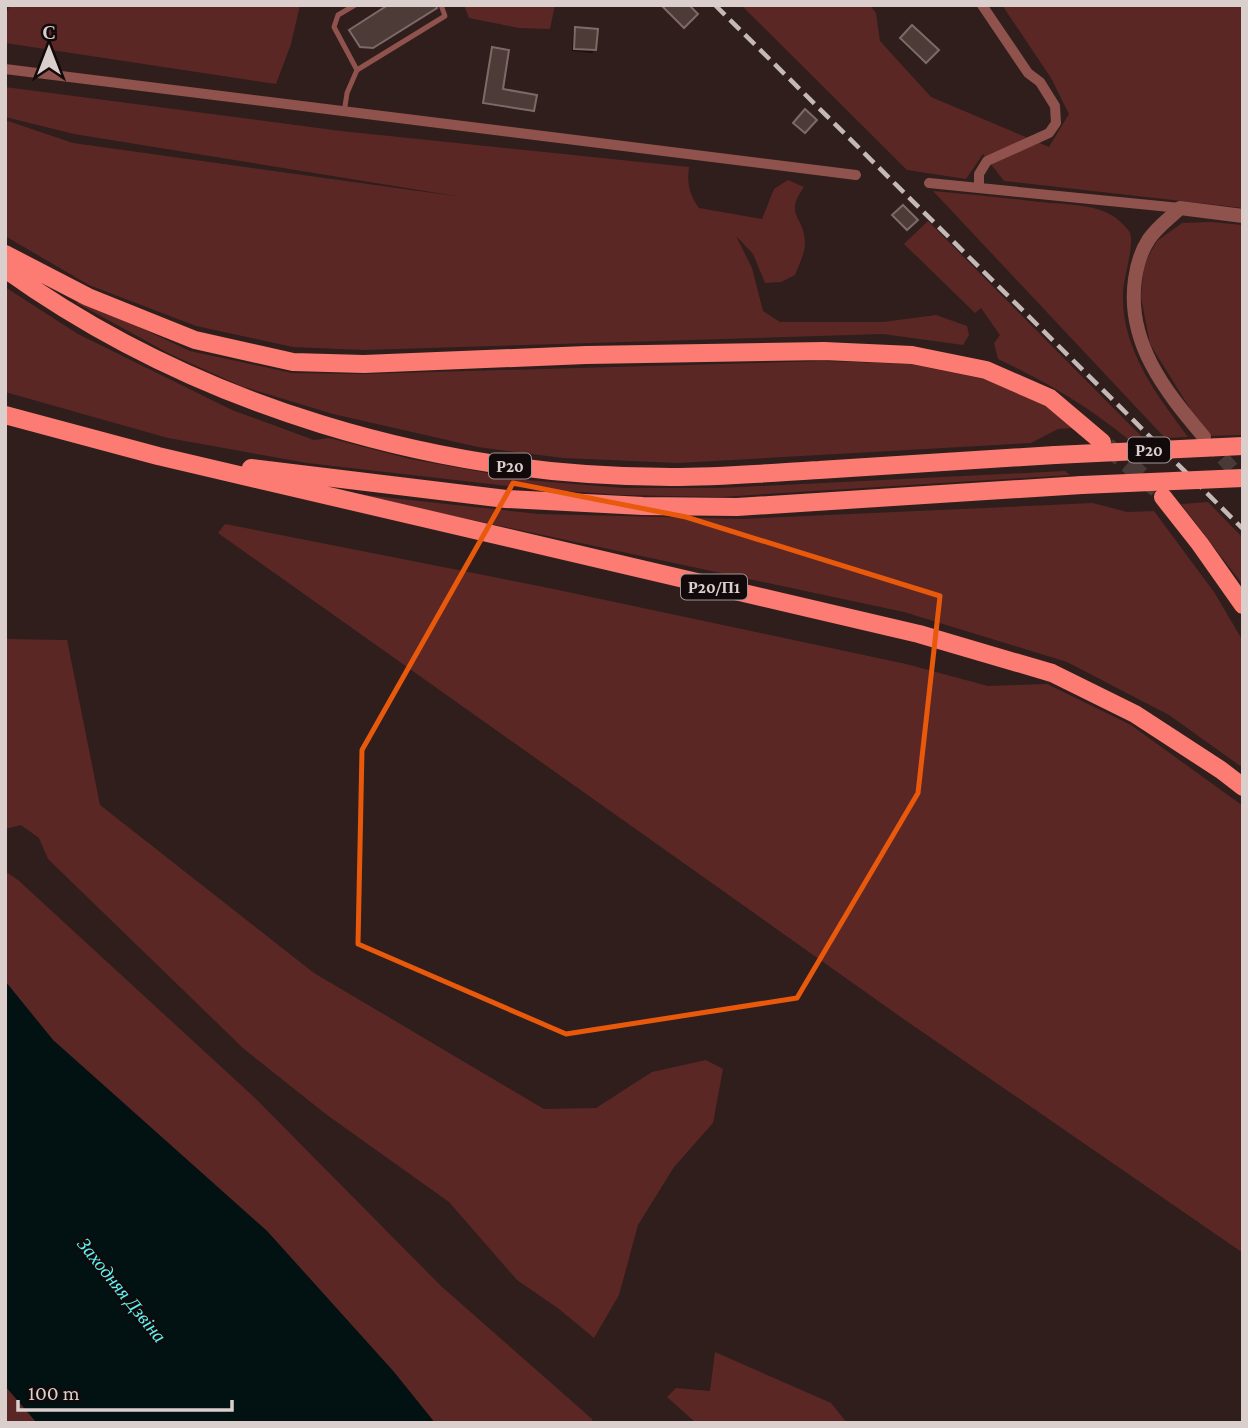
<svg xmlns="http://www.w3.org/2000/svg" width="1248" height="1428" font-family="'Crimson Pro',serif">
<style>
.green{fill:#5b2724}
.water{fill:#021212}
.shadow{fill:#0007}
.building{fill:#4d3b38;stroke:#7e6967;stroke-width:2}
.lines{fill:none;stroke-linecap:round;stroke-linejoin:round}
.tertiary-tunnel{stroke:#493937;stroke-width:14;stroke-dasharray:14 7;stroke-linecap:butt}
.primary-tunnel{stroke:#493937;stroke-width:18;stroke-dasharray:18 9;stroke-linecap:butt}
.service{stroke:#90524c;stroke-width:5}
.minor{stroke:#90524c;stroke-width:10}
.tertiary{stroke:#90524c;stroke-width:14}
.primary{stroke:#fc7c73;stroke-width:18}
.rail{stroke:#c5b9b8;stroke-width:4.5;stroke-dasharray:14 7;stroke-linecap:butt}
.primary-bridge{stroke:#fc7c73;stroke-width:18}
.marked{fill:none;stroke:#e8590c;stroke-width:5;stroke-linejoin:round}
.labels{text-anchor:middle;dominant-baseline:central;stroke-width:5;stroke-linejoin:round;paint-order:stroke}
.shield{fill:#120a0a;stroke:#9f9493;stroke-width:2}
.shield-label{font-size:16px;font-weight:bold;fill:#dbcfce}
.water-label{font-size:19px;font-style:italic;fill:#60f4f4;stroke:#120a0a}
</style>
<rect width="100%" height="100%" fill="#2f1e1c"/>
<path class="green" d="M 10,5 L 300,5 L 291,44 L 276,84 L 5,43 L 5,16 Z
M 464,5 L 555,5 L 550,29 L 519,28 L 469,18 Z
M 741,5 L 870,5 L 876,13 L 880,41 L 931,97 L 1049,147 L 1069,114 L 1051,78 L 1002,5 L 1243,5 L 1243,208 L 1004,181 L 983,154 L 966,179 L 907,170 Z
M 5,87 L 341,131 L 689,167 C 687,184 689,194 699,208 L 762,219 L 774,189 L 788,180 L 804,187 C 783,216 805,216 805,243 C 805,253 799,265 795,275 L 781,282 L 765,283 L 753,254 L 736,236 L 752,268 L 763,311 L 780,322 L 883,322 L 936,315 L 967,326 L 969,335 L 963,345 L 883,334 L 364,350 L 293,347 L 196,326 L 89,285 L 5,236 L 5,120 L 73,143 L 462,197 L 74,134 L 5,117 Z
M 933,191 C 969,194 1004,198 1040,202 C 1061,204 1095,204 1113,216 C 1118,219 1125,226 1129,231 C 1136,241 1123,279 1123,293 C 1121,349 1157,395 1188,437 L 1165,438 Z
M 928,221 L 1144,439 L 1129,440 C 1086,405 1048,383 998,359 L 994,343 L 1000,335 L 981,308 L 975,313 L 904,244 Z
M 1211,222 L 1243,225 L 1243,435 L 1207,436 L 1150,344 L 1141,297 L 1144,264 L 1157,241 L 1182,223 Z
M 5,287 L 78,334 L 232,410 L 314,440 L 329,438 L 410,459 L 526,480 L 623,488 L 720,488 L 1065,471 L 1070,475 L 720,497 L 621,495 L 525,488 L 307,463 L 168,438 L 5,392 Z
M 79,299 L 190,351 L 292,373 L 364,374 L 822,361 L 910,364 L 984,379 L 1044,403 L 1073,428 L 1058,429 L 1031,443 L 678,463 L 563,458 L 478,447 L 333,414 L 241,386 L 170,354 L 77,303 Z
M 346,493 L 539,514 L 742,519 L 1093,503 L 1127,512 L 1154,511 L 1214,592 L 1243,641 L 1243,768 L 1169,715 L 1067,662 L 904,612 Z
M 1208,502 L 1243,538 L 1243,585 L 1181,504 Z
M 225,524 L 544,587 L 906,664 L 988,686 L 1047,684 L 1131,725 L 1243,806 L 1243,1253 L 905,1020 L 218,533 Z
M 5,639 L 67,640 L 100,805 L 314,973 L 544,1109 L 596,1108 L 652,1072 L 706,1060 L 723,1069 L 713,1123 L 674,1167 L 638,1225 L 619,1295 L 594,1338 L 559,1309 L 517,1280 L 449,1202 L 327,1115 L 244,1049 L 48,859 L 39,838 L 21,825 L 5,829 Z
M 5,871 L 18,880 L 255,1098 L 441,1286 L 592,1419 L 593,1423 L 435,1423 L 394,1372 L 267,1231 L 53,1040 L 5,981 Z
M 715,1352 L 831,1403 L 847,1423 L 696,1423 L 667,1397 L 676,1388 L 710,1391 Z
M 5,1386 L 9,1390 L 37,1423 L 5,1423 Z"/>
<path class="water" d="M 5,981 L 53,1040 L 267,1231 L 394,1372 L 435,1423 L 37,1423 L 5,1386 Z"/>
<path class="shadow" d="M 391,5 L 429,12 L 370,49 L 359,47 L 349,32 Z
M 912,27 L 936,50 L 924,63 L 900,40 Z
M 576,29 L 595,50 L 592,53 L 572,51 L 573,32 Z
M 492,50 L 501,91 L 532,112 L 483,104 Z"/>
<path class="building" d="M 388,5 L 436,5 L 437,8 L 373,48 L 360,47 L 349,30 Z
M 661,5 L 689,5 L 698,14 L 684,28 Z
M 912,25 L 939,50 L 926,63 L 900,38 Z
M 575,27 L 598,29 L 596,50 L 574,49 Z
M 492,47 L 509,50 L 503,89 L 537,95 L 534,111 L 483,103 Z
M 805,109 L 817,120 L 805,133 L 793,123 Z
M 903,205 L 918,220 L 907,230 L 892,215 Z"/>
<g class="lines">
<path class="tertiary-tunnel" d="M 1209,442 L 1243,481"/>
<path class="primary-tunnel" d="M 1107,446 L 1157,489"/>
<path class="service" d="M 355,5 L 338,15 L 334,27 L 357,70
M 344,113 L 347,93 L 357,70 L 445,16 L 441,5"/>
<path class="minor" d="M 5,69 L 856,175
M 929,183 L 1180,208
M 979,188 L 979,174 L 987,161 L 1049,133 L 1056,123 L 1055,106 L 1040,82 L 1028,73 L 982,5"/>
<path class="tertiary" d="M 1204,437 C 1165,391 1126,342 1135,279 C 1137,264 1141,251 1149,239 C 1157,227 1170,218 1180,208 L 1243,216"/>
<path class="primary" d="M 5,254 L 88,297 L 195,340 L 293,362 L 364,364 L 586,355 L 824,351 L 912,355 L 986,370 L 1050,398 L 1102,442
M 5,269 C 196,406 437,477 671,477 C 721,477 770,473 819,470 C 898,465 977,460 1055,455
M 5,415 L 158,456 L 919,634 L 1052,673 L 1135,714 L 1221,770 L 1243,787
M 251,468 L 506,499 L 643,506 L 737,507 L 1082,485
M 1163,497 L 1200,544 L 1243,605"/>
<path class="rail" d="M 715,5 L 1243,529"/>
<path class="primary-bridge" d="M 1055,455 L 1243,446
M 1082,485 L 1243,478"/>
</g>
<path class="marked" d="M 513,483 L 686,517 L 940,596 L 918,793 L 797,998 L 566,1034 L 358,944 L 362,750 Z"/>
<g class="labels">
<g class="shield">
<rect x="1128" y="437.5" width="42" height="25" rx="5"/>
<rect x="489" y="453.5" width="42" height="25" rx="5"/>
<rect x="681" y="574.5" width="66" height="25" rx="5"/>
</g>
<g class="shield-label">
<text x="1149" y="450">Р20</text>
<text x="510" y="466">Р20</text>
<text x="714" y="587">Р20/П1</text>
</g>
<g class="water-label">
<text transform="translate(122 1290) rotate(51)">Заходняя Дзвіна</text>
</g>
</g>
<rect width="1248" height="1428" fill="none" stroke="#dbcfce" stroke-width="14"/>
<g transform="translate(49 49)" stroke="#120a0a" stroke-width="5" paint-order="stroke">
<path d="M0-5L12 26L0 18L-12 26Z" fill="#dbcfce"/>
<text y="-10" font-size="19" font-weight="bold" text-anchor="middle" fill="#dbcfce">С</text>
</g>
<path d="M18 1400v10h214v-10" fill="none" stroke="#dbcfce" stroke-width="3.5"/>
<text x="28" y="1400" font-size="21" fill="#dbcfce" stroke="#120a0a" stroke-width="5" paint-order="stroke">100 m</text>
</svg>
